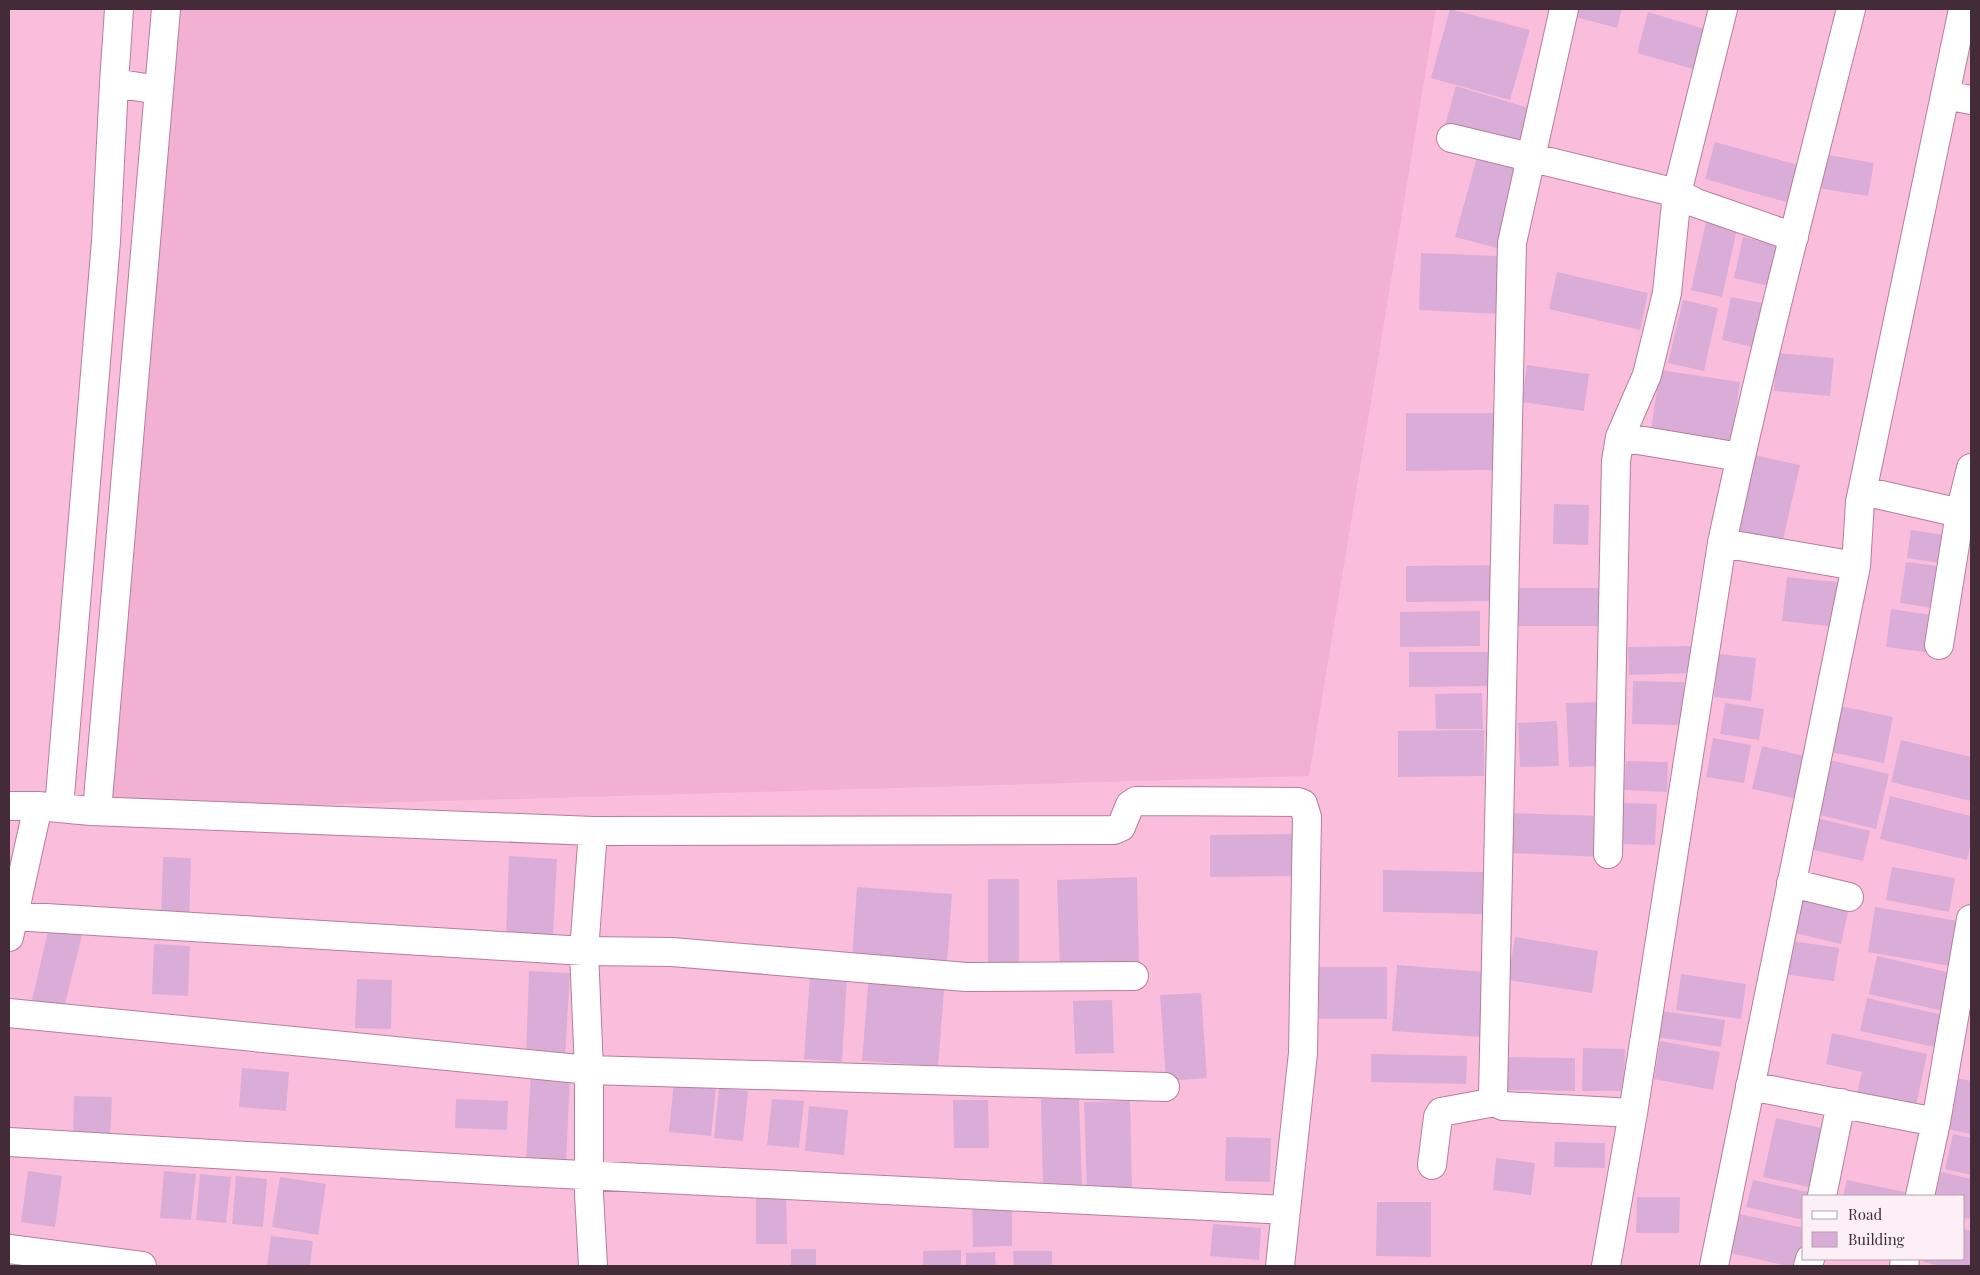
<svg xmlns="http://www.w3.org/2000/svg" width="1980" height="1275" font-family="'Playfair Display',serif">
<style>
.built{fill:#f2b0d2}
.building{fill:#daadd8}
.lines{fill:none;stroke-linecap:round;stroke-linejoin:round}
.street-casing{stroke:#b57e9a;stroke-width:30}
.street{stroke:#fff;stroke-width:28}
</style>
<rect width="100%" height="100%" fill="#fabedc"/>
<path class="built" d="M 158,9 L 1436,9 L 1309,776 L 97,811 Z"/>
<path class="building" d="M 1450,9 L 1530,30 L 1510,100 L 1431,78 Z
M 1574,9 L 1622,9 L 1617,28 L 1572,16 Z
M 1648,12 L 1712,31 L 1700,71 L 1637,53 Z
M 1456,86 L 1532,109 L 1521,147 L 1445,125 Z
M 1715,142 L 1805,167 L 1796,205 L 1705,179 Z
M 1823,154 L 1874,163 L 1868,196 L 1818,188 Z
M 1477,157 L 1519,168 L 1497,248 L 1455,237 Z
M 1706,222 L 1737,229 L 1722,297 L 1691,290 Z
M 1743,237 L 1778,245 L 1769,286 L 1734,278 Z
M 1421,253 L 1500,256 L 1497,314 L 1419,310 Z
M 1557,272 L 1648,293 L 1640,330 L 1549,309 Z
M 1731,297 L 1767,304 L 1757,348 L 1722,340 Z
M 1683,300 L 1718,308 L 1704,371 L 1668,363 Z
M 1777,353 L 1834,358 L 1830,396 L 1774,391 Z
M 1527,365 L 1589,374 L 1584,411 L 1522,402 Z
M 1660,370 L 1740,382 L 1731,442 L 1651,429 Z
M 1406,413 L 1494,413 L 1495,470 L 1406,471 Z
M 1754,455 L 1800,465 L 1781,549 L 1735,538 Z
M 1554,504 L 1589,505 L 1588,545 L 1553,544 Z
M 1911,530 L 1951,536 L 1947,564 L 1907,558 Z
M 1906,562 L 1945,567 L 1939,609 L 1900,603 Z
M 1498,565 L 1498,601 L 1406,602 L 1406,566 Z
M 1787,577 L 1844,583 L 1839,627 L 1782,621 Z
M 1512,588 L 1606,588 L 1607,626 L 1512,626 Z
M 1891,609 L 1938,616 L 1933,653 L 1886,647 Z
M 1480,611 L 1480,646 L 1400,647 L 1400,612 Z
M 1692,646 L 1693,673 L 1629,675 L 1628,647 Z
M 1409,652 L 1495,652 L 1495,686 L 1409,687 Z
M 1719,654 L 1756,658 L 1751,701 L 1714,697 Z
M 1633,681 L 1684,682 L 1683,725 L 1632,724 Z
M 1482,693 L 1483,729 L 1436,729 L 1435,694 Z
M 1604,702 L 1606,766 L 1569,767 L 1566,703 Z
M 1725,703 L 1764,709 L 1759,740 L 1720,734 Z
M 1830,704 L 1893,717 L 1884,763 L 1821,750 Z
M 1557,721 L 1559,766 L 1520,767 L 1518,723 Z
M 1484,730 L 1484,776 L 1398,777 L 1398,731 Z
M 1713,738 L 1751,745 L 1744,783 L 1706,777 Z
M 1901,740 L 1971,757 L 1971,801 L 1891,782 Z
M 1762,746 L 1808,757 L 1798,799 L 1752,789 Z
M 1825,759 L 1889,774 L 1876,829 L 1812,813 Z
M 1626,761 L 1668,762 L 1667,792 L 1624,790 Z
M 1890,796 L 1971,816 L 1971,842 L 1967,860 L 1880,839 Z
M 1623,803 L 1657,804 L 1655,845 L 1622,844 Z
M 1511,813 L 1602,816 L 1601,857 L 1510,853 Z
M 1816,818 L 1870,831 L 1863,861 L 1809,849 Z
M 1304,834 L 1305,876 L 1210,877 L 1210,835 Z
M 509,856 L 557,859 L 553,935 L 506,933 Z
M 163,857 L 191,858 L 189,924 L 161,923 Z
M 1892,867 L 1955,878 L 1949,912 L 1886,900 Z
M 1383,870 L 1483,872 L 1482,914 L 1383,912 Z
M 1137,877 L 1139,967 L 1060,969 L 1057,880 Z
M 988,879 L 1019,879 L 1019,966 L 988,966 Z
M 857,887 L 952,894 L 947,964 L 852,957 Z
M 1795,895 L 1849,907 L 1841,944 L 1787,931 Z
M 1875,907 L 1964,922 L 1956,967 L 1868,952 Z
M 49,927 L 82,935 L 64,1008 L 32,1000 Z
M 1515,937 L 1598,951 L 1592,993 L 1508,980 Z
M 1786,940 L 1839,948 L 1834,981 L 1782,974 Z
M 154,944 L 190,946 L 188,996 L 152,994 Z
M 1877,956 L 1960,975 L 1952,1013 L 1869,994 Z
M 1397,965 L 1486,972 L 1482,1037 L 1392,1031 Z
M 1319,967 L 1387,967 L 1387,1019 L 1319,1019 Z
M 529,971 L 570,973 L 565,1058 L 526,1056 Z
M 869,974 L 945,979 L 938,1066 L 862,1061 Z
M 1681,974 L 1746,984 L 1741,1019 L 1676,1010 Z
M 810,976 L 847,979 L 842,1062 L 804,1059 Z
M 357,979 L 392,980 L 391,1029 L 355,1028 Z
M 1201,993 L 1207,1078 L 1166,1081 L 1160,995 Z
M 1867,998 L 1952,1017 L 1944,1049 L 1860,1031 Z
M 1112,1000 L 1114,1053 L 1075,1054 L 1073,1001 Z
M 1661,1011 L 1725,1020 L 1721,1047 L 1657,1037 Z
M 1832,1033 L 1927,1054 L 1914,1115 L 1855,1102 L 1862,1072 L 1826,1064 Z
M 1660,1041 L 1720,1052 L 1713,1090 L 1654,1079 Z
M 1583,1048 L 1625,1049 L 1624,1091 L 1582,1091 Z
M 1371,1054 L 1467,1056 L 1466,1084 L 1371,1082 Z
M 1504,1057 L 1575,1058 L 1575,1091 L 1503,1090 Z
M 242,1068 L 289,1072 L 286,1111 L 239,1107 Z
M 531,1072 L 570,1074 L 566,1163 L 526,1160 Z
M 1952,1077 L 1971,1081 L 1971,1134 L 1942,1128 Z
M 674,1081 L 716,1085 L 711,1136 L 669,1132 Z
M 719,1088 L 748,1091 L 743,1141 L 714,1138 Z
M 74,1096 L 112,1097 L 110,1137 L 73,1137 Z
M 1079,1098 L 1082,1188 L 1043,1188 L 1041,1099 Z
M 456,1099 L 508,1101 L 507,1130 L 455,1128 Z
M 772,1099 L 804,1101 L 799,1148 L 767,1145 Z
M 953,1100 L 988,1100 L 989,1148 L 954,1148 Z
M 1130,1101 L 1132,1188 L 1087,1189 L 1084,1102 Z
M 809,1106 L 848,1110 L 844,1155 L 805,1151 Z
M 1776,1118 L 1830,1130 L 1818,1189 L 1763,1177 Z
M 1953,1134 L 1971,1138 L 1971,1175 L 1945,1169 Z
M 1226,1137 L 1271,1138 L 1270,1182 L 1225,1181 Z
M 1555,1142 L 1605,1143 L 1605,1168 L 1554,1167 Z
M 1496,1158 L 1535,1163 L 1531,1195 L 1493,1190 Z
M 28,1171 L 62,1176 L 55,1227 L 21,1222 Z
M 164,1171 L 196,1174 L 191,1220 L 160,1218 Z
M 1941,1172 L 1971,1179 L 1971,1219 L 1964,1218 L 1964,1196 L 1935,1196 Z
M 200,1174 L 231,1177 L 226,1223 L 196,1220 Z
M 236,1176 L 267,1179 L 263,1227 L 232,1224 Z
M 280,1177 L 326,1184 L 318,1235 L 272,1227 Z
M 1753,1180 L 1822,1195 L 1822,1196 L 1804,1196 L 1804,1220 L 1746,1207 Z
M 1847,1180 L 1905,1192 L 1904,1196 L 1843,1196 Z
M 786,1193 L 787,1244 L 756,1244 L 756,1194 Z
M 1637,1197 L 1680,1197 L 1679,1233 L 1636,1233 Z
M 972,1201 L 1012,1201 L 1012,1246 L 973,1247 Z
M 1377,1202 L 1431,1202 L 1431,1257 L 1376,1256 Z
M 1730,1212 L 1804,1228 L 1804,1266 L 1788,1266 L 1722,1251 Z
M 1213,1224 L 1261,1228 L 1259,1260 L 1210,1256 Z
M 1964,1229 L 1971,1231 L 1971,1266 L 1941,1266 L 1923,1262 L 1924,1259 L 1964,1259 Z
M 271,1236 L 313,1241 L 310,1266 L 267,1266 Z
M 791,1249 L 816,1249 L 816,1266 L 791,1266 Z
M 961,1250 L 961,1266 L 923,1266 L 923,1251 Z
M 1013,1251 L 1052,1251 L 1052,1266 L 1014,1266 Z
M 995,1252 L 996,1266 L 966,1266 L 966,1253 Z"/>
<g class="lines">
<defs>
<path id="street" d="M 1564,9 L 1512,243 L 1493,1095 L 1495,1102 L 1503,1106 L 1633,1113
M 114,83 L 159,90
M 1945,95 L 1971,100
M 1451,138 L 1677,193 L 1696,203 L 1794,237
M 1620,437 L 1740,457
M 1863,491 L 1960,513
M 1722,543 L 1856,566
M 1939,645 L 1960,513 L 1971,468
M 9,806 L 38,806 L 91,811 L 593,831 L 1114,830 L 1121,827 L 1130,805 L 1136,801 L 1298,802 L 1303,804 L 1307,817 L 1303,1053 L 1280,1266
M 59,808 L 106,241 L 114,83 L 119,9
M 97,811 L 166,9
M 593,831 L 584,951 L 589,1070 L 589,1194 L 593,1266
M 1608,854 L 1616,461 L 1620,437 L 1647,375 L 1667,293 L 1677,193 L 1723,9
M 1791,883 L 1849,897
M 13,916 L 584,951 L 672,952 L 966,977 L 1134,976
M 9,937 L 38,806
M 9,1013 L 589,1070 L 1165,1087
M 1750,1086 L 1936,1122
M 9,1142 L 505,1171 L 1285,1210
M 1432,1165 L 1438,1117 L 1441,1112 L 1495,1102
M 1822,1196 L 1841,1103
M 1920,1196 L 1936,1122 L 1971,919
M 9,1249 L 142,1266
M 1606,1266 L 1633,1113 L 1722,543 C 1760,364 1806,187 1851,9
M 1714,1266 L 1856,566 L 1860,502 L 1963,9
M 1808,1266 L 1810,1259
M 1904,1266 L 1905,1259"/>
</defs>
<use href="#street" class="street-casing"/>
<use href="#street" class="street"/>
</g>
<rect width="1980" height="1275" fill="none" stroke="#432c37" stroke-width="20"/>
<rect x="1802" y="1195" width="162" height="65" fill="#fceff5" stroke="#b2a1a9"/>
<rect x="1812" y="1211" width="25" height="8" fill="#ffffff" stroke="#b2a1a9"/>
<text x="1848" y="1220" font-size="15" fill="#432c37">Road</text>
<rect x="1812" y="1232" width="25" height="15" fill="#daadd8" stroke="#b2a1a9"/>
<text x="1848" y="1245" font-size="15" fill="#432c37">Building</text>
</svg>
